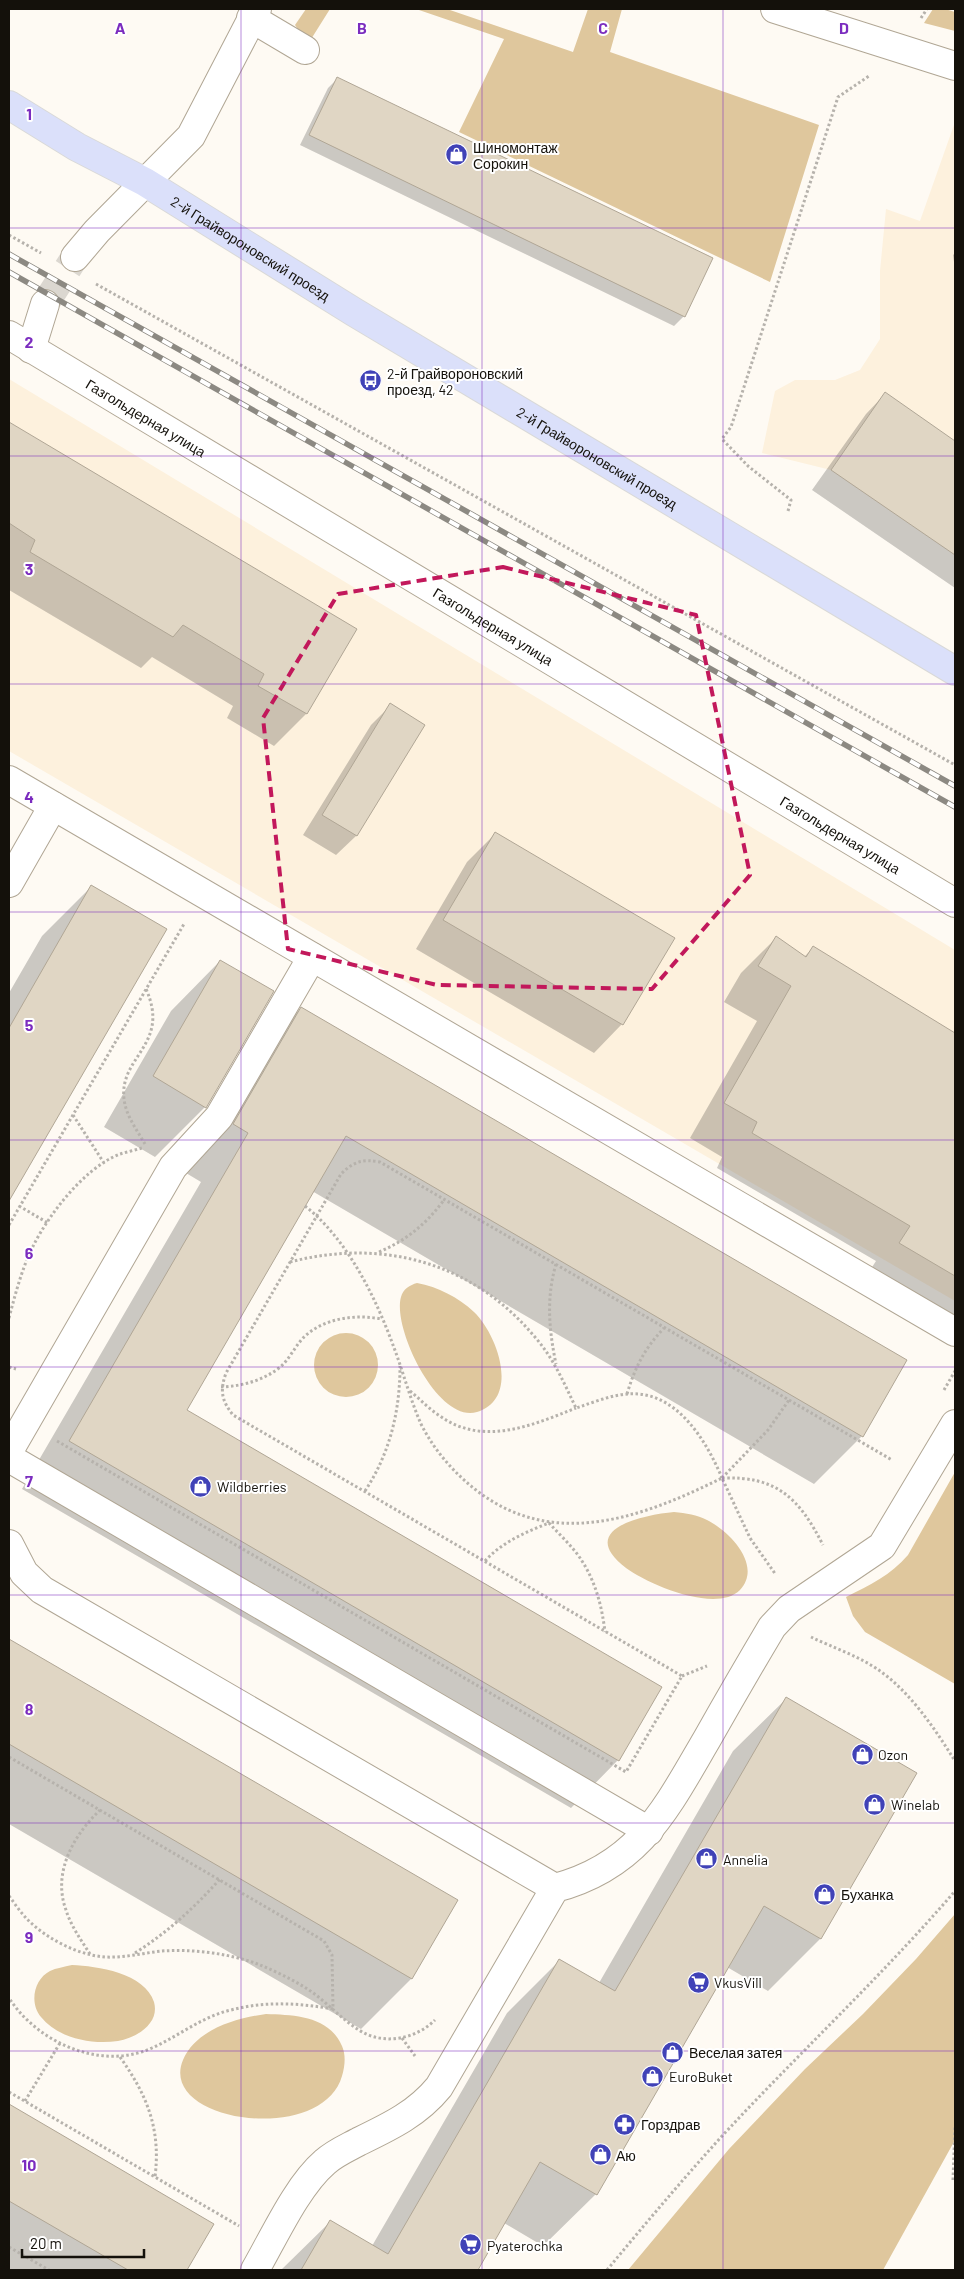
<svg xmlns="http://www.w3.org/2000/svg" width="964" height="2279" font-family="Barlow,sans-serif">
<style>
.built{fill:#fdf1dd}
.green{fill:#dfc79d}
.shadow{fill:#0003}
.building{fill:#e0d6c4;stroke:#b0a695}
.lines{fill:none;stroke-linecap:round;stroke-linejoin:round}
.minor-tunnel{stroke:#dbd7d0;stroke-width:28;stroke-dasharray:28 14;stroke-linecap:butt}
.minor-casing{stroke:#b0a694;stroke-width:30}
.major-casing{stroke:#d9d9d8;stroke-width:30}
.path{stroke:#b6b2ac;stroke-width:3;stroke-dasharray:2.5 2.5;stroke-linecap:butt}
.minor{stroke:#fff;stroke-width:28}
.major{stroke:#dbe0fa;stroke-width:28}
.rail-casing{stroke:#8c8982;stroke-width:5.5}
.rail{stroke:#fff;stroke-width:4;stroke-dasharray:11;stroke-linecap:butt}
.marked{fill:none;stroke:#c2185b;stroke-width:4;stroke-dasharray:10 6;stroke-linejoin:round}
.grid{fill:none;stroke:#7b2cbf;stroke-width:1;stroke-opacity:0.55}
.labels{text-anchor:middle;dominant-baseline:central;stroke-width:4;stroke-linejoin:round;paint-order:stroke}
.poi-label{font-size:14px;fill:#14110b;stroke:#fff;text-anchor:start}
.street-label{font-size:14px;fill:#14110b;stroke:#fff}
.grid-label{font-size:16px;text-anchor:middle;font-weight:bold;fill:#7b2cbf;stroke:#fff;stroke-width:4;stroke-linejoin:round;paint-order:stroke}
</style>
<rect width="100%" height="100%" fill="#fefaf3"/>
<path class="built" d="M 955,122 L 955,441 L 885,392 L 831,470 L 762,453 L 775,391 L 795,380 L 835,380 L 860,370 L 880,339 L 880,271 L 886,209 L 920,221 Z
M 9,379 L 955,950 L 955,1301 L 9,751 Z"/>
<path class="green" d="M 306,9 L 330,9 L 308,44 L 295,25 Z
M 416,9 L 447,9 L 573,52 L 588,9 L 622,9 L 610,52 L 819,125 L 770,282 L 459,132 L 504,39 Z
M 933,9 L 945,9 L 955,12 L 955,31 L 924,23 Z
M 417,1283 C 438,1287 458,1297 474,1312 C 497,1334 521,1398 477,1412 C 438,1424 392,1328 401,1297 C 403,1289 410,1285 417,1283 Z
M314 1365a32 32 0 1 1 64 0a32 32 0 1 1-64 0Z
M 955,1472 L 955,1684 L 865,1632 L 853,1616 L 846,1597 C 870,1585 891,1575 908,1555 Z
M 674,1512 C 686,1513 697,1515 707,1520 C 729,1531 763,1565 740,1590 C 716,1614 648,1584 626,1568 C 575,1529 643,1515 674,1512 Z
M 955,1914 L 955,2140 L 883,2270 L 628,2270 L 729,2149 L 805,2069 L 863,2014 L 916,1959 Z
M 72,1965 C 97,1966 145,1973 154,2002 C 156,2009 155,2017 150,2023 C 143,2033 129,2039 118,2041 C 91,2045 58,2038 41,2017 C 29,2003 34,1979 50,1971 C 56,1968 64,1967 72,1965 Z
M 266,2014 C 295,2015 329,2016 342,2046 C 346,2055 345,2066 342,2076 C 322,2146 157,2122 183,2060 C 196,2029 237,2018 266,2014 Z"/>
<path class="shadow" d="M 338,78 L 684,316 L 674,326 L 300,145 L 328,88 Z
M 955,253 L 955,269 L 953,255 Z
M 885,394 L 955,443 L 955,588 L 812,490 L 866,414 Z
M 9,424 L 356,629 L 306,714 L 274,746 L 227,718 L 233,706 L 152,657 L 141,668 L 9,590 Z
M 391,705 L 423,725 L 356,836 L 336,855 L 303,835 L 371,725 Z
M 495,834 L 622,1024 L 594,1053 L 416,949 L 467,862 Z
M 92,886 L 165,929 L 9,1199 L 9,993 L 42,936 Z
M 776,938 L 804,957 L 813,948 L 955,1034 L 955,1332 L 865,1278 L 876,1261 L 717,1168 L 722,1157 L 690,1138 L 757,1021 L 724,1002 L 741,973 Z
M 220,961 L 272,992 L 205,1107 L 155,1157 L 104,1127 L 171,1011 Z
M 301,1008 L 862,1436 L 814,1484 L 312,1191 L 185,1410 L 618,1760 L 571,1808 L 22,1489 L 201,1182 L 186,1173 L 253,1056 Z
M 9,1640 L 457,1901 L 411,1979 L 361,2029 L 9,1824 Z
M 786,1699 L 820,1939 L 768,1991 L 727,1967 L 596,2194 L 543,2246 L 504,2223 L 476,2270 L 281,2270 L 330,2222 L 372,2246 L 507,2013 L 559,1961 L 599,1983 L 733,1751 Z
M 9,2106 L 212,2225 L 186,2270 L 9,2270 Z"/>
<path class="building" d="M 337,77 L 713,258 L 685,317 L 309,135 Z
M 885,392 L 955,441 L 955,555 L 831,470 Z
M 9,422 L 357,629 L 307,714 L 258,686 L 264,674 L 183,625 L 173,637 L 30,552 L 35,540 L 9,523 Z
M 390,703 L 425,725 L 357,836 L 322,815 Z
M 495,832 L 675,938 L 623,1025 L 443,920 Z
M 91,885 L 167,929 L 9,1201 L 9,1028 Z
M 776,936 L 806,957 L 813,946 L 955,1033 L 955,1276 L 899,1243 L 910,1226 L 752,1133 L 757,1122 L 724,1103 L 791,986 L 758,966 Z
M 220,960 L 274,991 L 206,1108 L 153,1076 Z
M 301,1007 L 907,1360 L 863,1437 L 346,1136 L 187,1410 L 662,1687 L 619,1761 L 69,1441 L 248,1133 L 233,1124 Z
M 9,1639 L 458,1900 L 412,1979 L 9,1744 Z
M 786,1697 L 917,1773 L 821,1939 L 764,1906 L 597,2195 L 540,2162 L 478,2270 L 301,2270 L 330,2220 L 388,2254 L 559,1959 L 615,1991 Z
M 9,2104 L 214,2224 L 187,2270 L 128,2270 L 9,2201 Z"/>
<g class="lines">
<path class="minor-tunnel" d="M 45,304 L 75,257"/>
<defs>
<g id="minor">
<path d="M 775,9 L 955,66"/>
<path d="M 251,18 L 305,50"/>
<path d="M 75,257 L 97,231 L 191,136 L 257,9"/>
<path id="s1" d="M 9,335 L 955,903"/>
<path d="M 31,349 L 45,304"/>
<path d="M 9,780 L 955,1332"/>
<path d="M 9,883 L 53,806"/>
<path d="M 9,1451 L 173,1167 L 219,1117 L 312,957"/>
<path d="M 9,1458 L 649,1831"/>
<path d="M 9,1544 L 24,1573 L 42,1590 L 555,1888"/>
<path d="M 255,2270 C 274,2237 297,2186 325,2162 C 335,2153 347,2148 358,2142 C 389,2127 417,2114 439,2087 L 555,1888 C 639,1866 666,1809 707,1739 C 728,1702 750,1664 772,1627 L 789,1609 L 882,1546 L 955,1424"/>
</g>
<g id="major">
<path id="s2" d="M 9,105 L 77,147 L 145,182 L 354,312 L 955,671"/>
</g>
</defs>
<use href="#minor" class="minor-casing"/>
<use href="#major" class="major-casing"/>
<path class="path" d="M 921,18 L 927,9
M 9,235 L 41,253
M 96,284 L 955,765
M 788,511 L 791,500 L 748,466 L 722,439 L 731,427 L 838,97 L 869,76
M 73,1115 L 104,1163
M 145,1144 C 137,1130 126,1116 124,1099 C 119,1056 171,1045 146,989
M 19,1206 L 48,1223
M 305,1206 C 347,1239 375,1296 393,1345 C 403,1371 410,1399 421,1424 C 434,1450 454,1473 476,1490 C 554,1551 643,1517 722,1478 L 750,1538 L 776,1575
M 9,1225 L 184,924
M 379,1252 C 407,1240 426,1224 444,1200
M 290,1262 C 382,1238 472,1262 534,1336 C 553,1357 564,1383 576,1408 C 592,1403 610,1395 628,1394 C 676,1390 706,1440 722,1478
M 556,1264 C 546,1298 549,1330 556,1364
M 9,1318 C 14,1299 19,1280 26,1262 C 40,1225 81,1169 120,1154 C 127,1152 135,1150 142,1148
M 9,1367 L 16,1369
M 221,1387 C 242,1386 262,1381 279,1368 C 289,1360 294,1348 303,1338 C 323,1318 355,1314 382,1319
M 944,1390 L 955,1371
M 410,1391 C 420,1399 429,1409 440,1416 C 483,1447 533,1425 576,1408
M 627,1394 C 635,1367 645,1348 664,1328
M 57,1441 L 626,1772 L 682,1676 L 233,1415 C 221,1400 220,1390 226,1373 L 341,1174 C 354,1161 363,1159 380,1162 L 892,1460
M 722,1478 C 777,1476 799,1498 823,1545
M 722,1478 L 768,1430 L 789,1400
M 365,1491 C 390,1453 400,1411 400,1366
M 485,1561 C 502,1542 526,1532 549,1523 C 560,1535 574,1548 582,1561 C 596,1583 602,1607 605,1632
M 811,1637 C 832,1647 861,1657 880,1671 C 911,1693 935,1729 955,1761
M 682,1676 L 707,1666
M 9,1757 L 324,1941 L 332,1955 L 333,2009 C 299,2003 265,2001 231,2010 C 201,2017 179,2036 152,2048 C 101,2071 38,2043 9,1998
M 9,1896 C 15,1904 21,1913 28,1920 C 47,1939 78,1955 105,1957 C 124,1958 143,1953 162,1951 C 192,1949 226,1953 255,1963 C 273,1970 292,1979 309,1990 C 327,2002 341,2019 359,2030 C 383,2046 416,2039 435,2020
M 135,1953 C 168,1932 194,1908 220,1879
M 90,1954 C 81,1940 71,1926 66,1910 C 52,1872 74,1835 100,1810
M 402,2038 L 415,2056
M 120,2057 C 147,2095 161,2129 155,2177
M 9,2092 L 239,2226
M 25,2101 L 60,2043
M 953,2180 L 955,2125
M 9,2247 L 49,2270
M 607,2270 C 645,2224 683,2179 723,2135 C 799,2053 882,1976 955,1891"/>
<use href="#minor" class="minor"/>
<use href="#major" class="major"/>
<defs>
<path id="rail" d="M 9,254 L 955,786
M 9,272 L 955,807"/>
</defs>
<use href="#rail" class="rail-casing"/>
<use href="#rail" class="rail"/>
</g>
<path class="marked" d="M 503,567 L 696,615 L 750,875 L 652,989 L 437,985 L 288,949 L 263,718 L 338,594 Z"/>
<path class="grid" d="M 241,9 L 241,2270M 482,9 L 482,2270M 723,9 L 723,2270M 9,228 L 955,228M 9,456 L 955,456M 9,684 L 955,684M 9,912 L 955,912M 9,1140 L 955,1140M 9,1367 L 955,1367M 9,1595 L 955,1595M 9,1823 L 955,1823M 9,2051 L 955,2051"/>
<defs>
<symbol id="shop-disc" viewBox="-11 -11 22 22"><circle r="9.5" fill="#4042b7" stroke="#fff"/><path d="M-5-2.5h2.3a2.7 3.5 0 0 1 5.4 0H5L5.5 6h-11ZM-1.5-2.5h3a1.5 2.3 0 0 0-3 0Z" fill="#fff"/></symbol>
<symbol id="bus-disc" viewBox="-11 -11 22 22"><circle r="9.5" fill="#4042b7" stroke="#fff"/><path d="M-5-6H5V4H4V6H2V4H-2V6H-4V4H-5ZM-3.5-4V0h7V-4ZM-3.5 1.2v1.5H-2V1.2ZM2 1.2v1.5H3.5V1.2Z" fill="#fff"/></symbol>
<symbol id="supermarket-disc" viewBox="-11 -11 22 22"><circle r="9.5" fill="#4042b7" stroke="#fff"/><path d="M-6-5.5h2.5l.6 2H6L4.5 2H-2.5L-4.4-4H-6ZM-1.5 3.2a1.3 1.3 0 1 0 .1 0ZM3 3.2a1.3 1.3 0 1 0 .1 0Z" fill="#fff"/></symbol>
<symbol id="pharmacy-disc" viewBox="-11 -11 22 22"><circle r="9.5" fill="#4042b7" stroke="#fff"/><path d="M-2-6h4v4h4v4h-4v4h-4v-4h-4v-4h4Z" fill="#fff"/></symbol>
</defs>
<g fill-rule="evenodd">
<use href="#shop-disc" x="444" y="142" width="25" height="25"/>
<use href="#bus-disc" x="358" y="368" width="25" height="25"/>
<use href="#shop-disc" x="188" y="1474" width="25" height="25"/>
<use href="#shop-disc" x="850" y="1742" width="25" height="25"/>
<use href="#shop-disc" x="862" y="1792" width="25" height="25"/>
<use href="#shop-disc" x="694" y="1846" width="25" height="25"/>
<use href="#shop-disc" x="812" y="1882" width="25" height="25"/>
<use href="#supermarket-disc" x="686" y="1970" width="25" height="25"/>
<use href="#shop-disc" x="660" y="2040" width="25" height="25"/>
<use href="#shop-disc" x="640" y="2064" width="25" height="25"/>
<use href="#pharmacy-disc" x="612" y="2112" width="25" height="25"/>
<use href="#shop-disc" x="588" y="2142" width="25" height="25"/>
<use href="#supermarket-disc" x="458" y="2232" width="25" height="25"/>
</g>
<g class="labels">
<g class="poi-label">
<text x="473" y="147">Шиномонтаж<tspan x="473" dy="16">Сорокин</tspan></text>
<text x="387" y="373">2-й Грайвороновский<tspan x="387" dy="16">проезд, 42</tspan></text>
<text x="217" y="1486">Wildberries</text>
<text x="878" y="1754">Ozon</text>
<text x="891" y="1804">Winelab</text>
<text x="723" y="1859">Annelia</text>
<text x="841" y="1894">Буханка</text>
<text x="714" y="1982">VkusVill</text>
<text x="689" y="2052">Веселая затея</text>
<text x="669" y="2076">EuroBuket</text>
<text x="641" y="2124">Горздрав</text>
<text x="616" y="2155">Аю</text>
<text x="487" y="2245">Pyaterochka</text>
</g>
<g class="street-label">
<text stroke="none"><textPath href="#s2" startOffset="281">2-й Грайвороновский проезд</textPath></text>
<text stroke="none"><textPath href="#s1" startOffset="160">Газгольдерная улица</textPath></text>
<text stroke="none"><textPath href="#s2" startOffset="686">2-й Грайвороновский проезд</textPath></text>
<text stroke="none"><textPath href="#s1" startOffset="565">Газгольдерная улица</textPath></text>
<text stroke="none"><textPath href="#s1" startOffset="970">Газгольдерная улица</textPath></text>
</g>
</g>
<g class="grid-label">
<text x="120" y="34">A</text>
<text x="362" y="34">B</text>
<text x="603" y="34">C</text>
<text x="844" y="34">D</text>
<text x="29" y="120">1</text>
<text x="29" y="348">2</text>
<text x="29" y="575">3</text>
<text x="29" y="803">4</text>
<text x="29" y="1031">5</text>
<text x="29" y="1259">6</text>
<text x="29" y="1487">7</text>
<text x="29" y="1715">8</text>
<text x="29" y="1943">9</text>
<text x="29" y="2171">10</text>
</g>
<rect width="964" height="2279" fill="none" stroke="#14110b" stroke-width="20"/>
<path d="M22 2249v8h122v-8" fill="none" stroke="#14110b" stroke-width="2.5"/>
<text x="30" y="2249" font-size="15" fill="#14110b" stroke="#ffffff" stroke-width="4" paint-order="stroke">20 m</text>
</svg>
